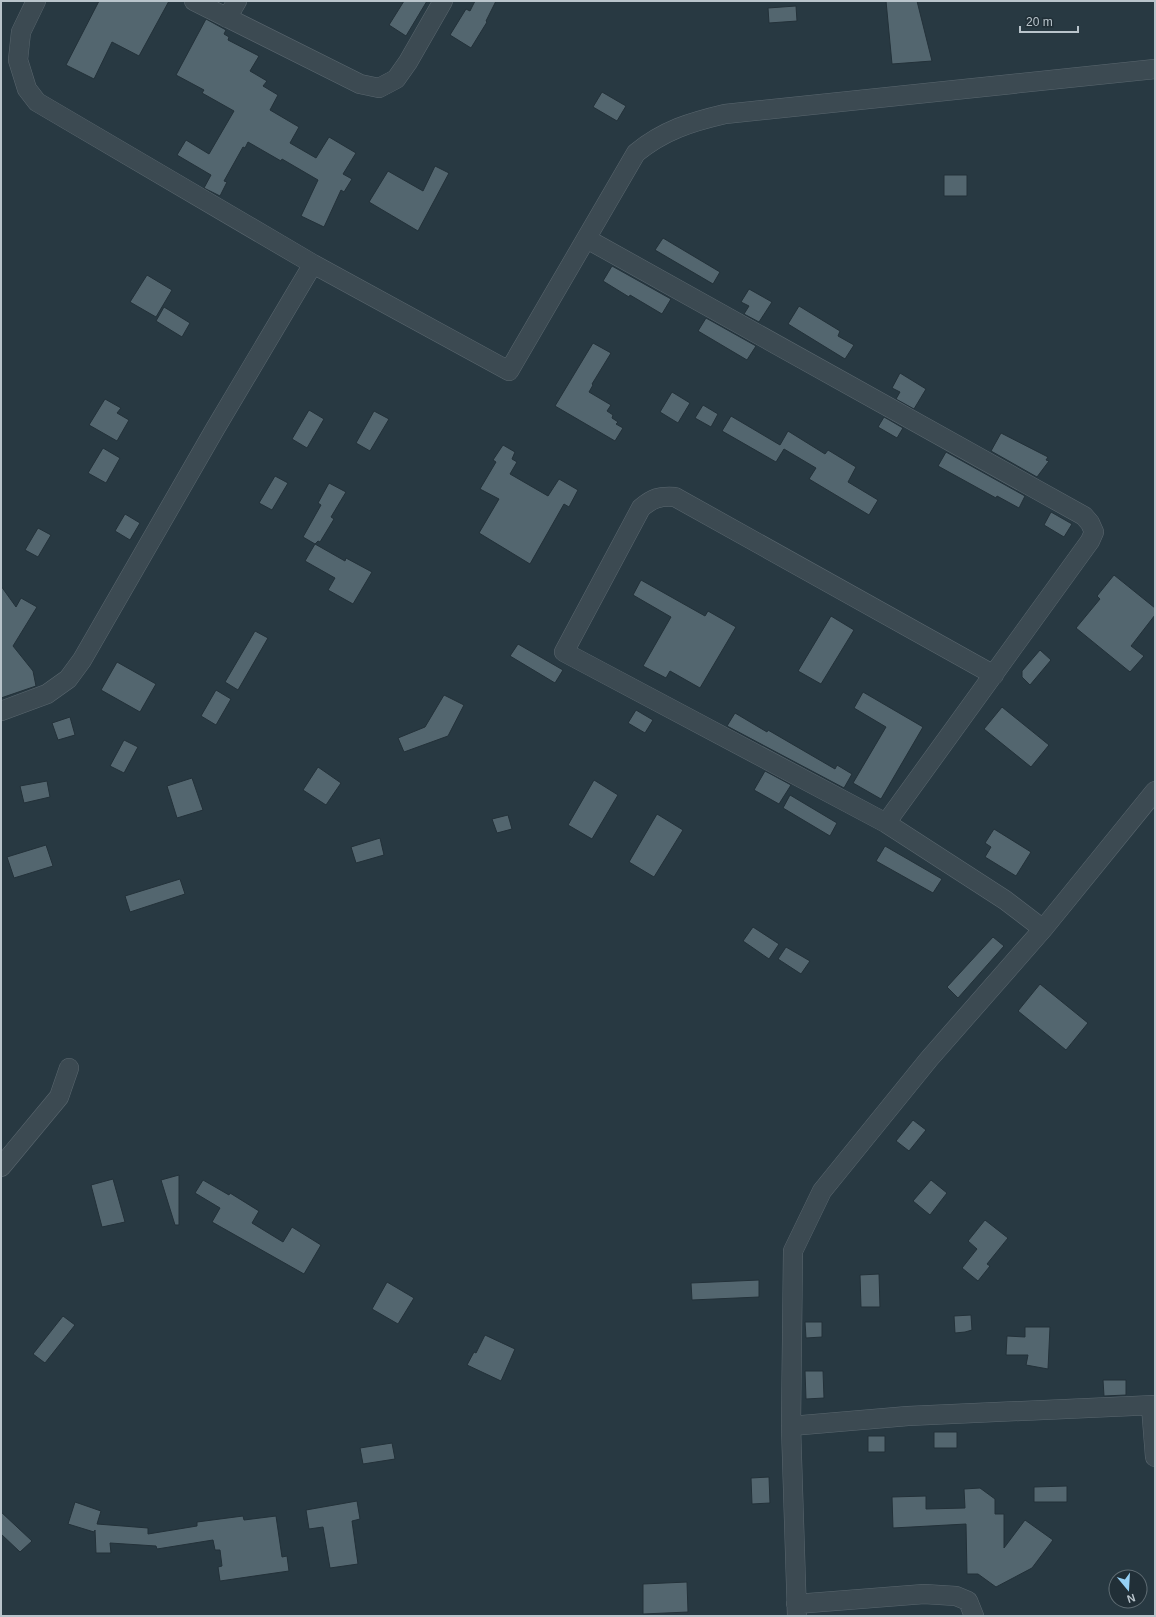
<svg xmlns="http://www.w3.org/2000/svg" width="1156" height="1617" font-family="Arial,sans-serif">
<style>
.building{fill:#53666f;stroke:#233139}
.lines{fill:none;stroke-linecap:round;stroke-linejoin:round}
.minor-casing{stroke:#5a676f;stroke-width:20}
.minor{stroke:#3c4a52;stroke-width:19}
</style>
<rect width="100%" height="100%" fill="#283942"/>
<path class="building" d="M 99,1 L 169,1 L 139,56 L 112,42 L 94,79 L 66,65 Z
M 404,1 L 427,1 L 406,36 L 389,25 Z
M 475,1 L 496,1 L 486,21 L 487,22 L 471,48 L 450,35 L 466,9 L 470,11 Z
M 886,1 L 917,1 L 932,61 L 892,64 Z
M 796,6 L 797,21 L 769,23 L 768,8 Z
M 206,19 L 226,30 L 224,34 L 229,37 L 228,40 L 259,56 L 250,71 L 267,81 L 263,86 L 278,95 L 270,110 L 299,127 L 290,143 L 316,158 L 329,137 L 356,153 L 343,174 L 352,179 L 344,192 L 341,190 L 324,227 L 301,216 L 318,180 L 282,159 L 281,161 L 248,142 L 245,148 L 243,147 L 224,181 L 227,182 L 220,196 L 204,188 L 211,175 L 177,155 L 186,140 L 209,154 L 234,111 L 202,93 L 204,90 L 176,75 Z
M 602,92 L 626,106 L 617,121 L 593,107 Z
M 435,166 L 449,173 L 418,231 L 369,202 L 388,171 L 423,191 Z
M 944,175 L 967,175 L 967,196 L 944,196 Z
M 663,238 L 720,272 L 713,284 L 655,250 Z
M 612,266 L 671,299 L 662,314 L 630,295 L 629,297 L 603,281 Z
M 147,275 L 172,290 L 156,317 L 130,302 Z
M 749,289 L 772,302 L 759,322 L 744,314 L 749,306 L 741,302 Z
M 799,306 L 840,331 L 838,336 L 854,345 L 845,359 L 788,324 Z
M 164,307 L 190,323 L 182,337 L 156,321 Z
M 706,318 L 756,346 L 747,360 L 698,331 Z
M 593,343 L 611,353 L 592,384 L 593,385 L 589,392 L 611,405 L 607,411 L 613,415 L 612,418 L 618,422 L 616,424 L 623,428 L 615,441 L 555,406 Z
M 900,373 L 926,389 L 914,409 L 896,399 L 900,392 L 892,388 Z
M 672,392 L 690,403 L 678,423 L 660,412 Z
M 105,399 L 121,408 L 117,413 L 129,420 L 117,441 L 89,425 Z
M 703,405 L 718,414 L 711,427 L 695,418 Z
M 309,410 L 324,419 L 307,448 L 292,439 Z
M 374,411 L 389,419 L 370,451 L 356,443 Z
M 731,416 L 780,445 L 788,431 L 825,454 L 828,450 L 856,467 L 848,482 L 878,500 L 869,515 L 809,479 L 816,468 L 784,449 L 776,462 L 722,431 Z
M 884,417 L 903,428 L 897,438 L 878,427 Z
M 1001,433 L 1048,457 L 1046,460 L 1049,461 L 1037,477 L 991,451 Z
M 503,445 L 515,452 L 512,459 L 517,462 L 510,474 L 548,496 L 559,479 L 578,490 L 569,507 L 564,504 L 530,564 L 479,533 L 499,499 L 480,489 L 496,462 L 493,460 Z
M 103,448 L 120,458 L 106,483 L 88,473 Z
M 946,452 L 1025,496 L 1019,508 L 997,496 L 996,498 L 938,466 Z
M 275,476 L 288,483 L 272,510 L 259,503 Z
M 329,483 L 346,492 L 331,517 L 334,519 L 320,542 L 318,541 L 315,544 L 345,561 L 346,558 L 372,572 L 353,604 L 328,590 L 335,578 L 305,561 L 315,544 L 303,537 L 321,505 L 318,503 Z
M 1051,512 L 1072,524 L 1064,537 L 1044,525 Z
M 125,514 L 140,523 L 130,540 L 115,531 Z
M 38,528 L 51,535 L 38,557 L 25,550 Z
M 1114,575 L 1155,608 L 1155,615 L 1131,646 L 1144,656 L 1130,672 L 1076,628 L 1100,599 L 1097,596 Z
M 641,580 L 705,616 L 708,611 L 736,627 L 700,688 L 670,671 L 666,678 L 643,666 L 671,617 L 633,595 Z
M 1,586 L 16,607 L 21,598 L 37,607 L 13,646 L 33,671 L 36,686 L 1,698 Z
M 831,616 L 854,630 L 821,684 L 798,671 Z
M 255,631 L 268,638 L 238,690 L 225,682 Z
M 518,644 L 563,670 L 555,683 L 510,656 Z
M 1040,650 L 1051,660 L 1030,685 L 1022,677 L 1022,671 Z
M 117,662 L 156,684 L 140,712 L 101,690 Z
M 216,690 L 231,699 L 216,725 L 201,716 Z
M 863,692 L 923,727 L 881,799 L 853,783 L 886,727 L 854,708 Z
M 444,695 L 464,705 L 448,736 L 404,752 L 398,738 L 425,727 Z
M 1002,707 L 1049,745 L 1031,767 L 984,729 Z
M 636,710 L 653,720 L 645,733 L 628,723 Z
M 735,713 L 767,732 L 768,730 L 835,769 L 837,765 L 852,774 L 844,788 L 727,726 Z
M 70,717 L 75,735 L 58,740 L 52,723 Z
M 124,740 L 138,747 L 124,773 L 110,766 Z
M 318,767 L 341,783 L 326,805 L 303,790 Z
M 765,771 L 791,785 L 779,804 L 754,790 Z
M 192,778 L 203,810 L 177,818 L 167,786 Z
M 594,780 L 618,795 L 592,839 L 568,825 Z
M 47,781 L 50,797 L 24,803 L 20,786 Z
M 790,795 L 837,823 L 830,836 L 783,808 Z
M 657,814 L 683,830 L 654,877 L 629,862 Z
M 508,815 L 512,829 L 497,833 L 492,819 Z
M 994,829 L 1031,852 L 1016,876 L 985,857 L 991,847 L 985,843 Z
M 380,838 L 384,855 L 356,863 L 351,847 Z
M 46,845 L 53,866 L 14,878 L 7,857 Z
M 885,846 L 942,879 L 933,893 L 876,861 Z
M 180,879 L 185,894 L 130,912 L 125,896 Z
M 753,927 L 779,944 L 769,959 L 743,941 Z
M 993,937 L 1004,946 L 958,998 L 947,987 Z
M 786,947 L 810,961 L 801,974 L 778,959 Z
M 1040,984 L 1088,1023 L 1066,1050 L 1018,1011 Z
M 913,1120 L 926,1130 L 909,1151 L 896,1141 Z
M 179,1175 L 179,1225 L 175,1225 L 161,1180 Z
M 113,1179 L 125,1222 L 102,1227 L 91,1185 Z
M 203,1180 L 229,1195 L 230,1193 L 259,1211 L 252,1223 L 283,1242 L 292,1227 L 321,1245 L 304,1274 L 212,1222 L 220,1208 L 195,1193 Z
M 931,1180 L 947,1193 L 930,1215 L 913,1201 Z
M 985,1220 L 1008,1238 L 987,1264 L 990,1266 L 978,1281 L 962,1268 L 977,1249 L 968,1241 Z
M 879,1274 L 880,1307 L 861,1307 L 860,1275 Z
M 759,1280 L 759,1297 L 692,1300 L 691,1283 Z
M 387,1282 L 414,1298 L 398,1324 L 372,1309 Z
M 971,1315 L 972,1330 L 965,1332 L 955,1333 L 954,1316 Z
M 63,1316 L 75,1325 L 45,1363 L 33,1354 Z
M 805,1322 L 822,1322 L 822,1337 L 806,1338 Z
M 1025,1327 L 1050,1327 L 1048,1369 L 1026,1365 L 1028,1355 L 1006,1355 L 1007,1336 L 1025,1337 Z
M 485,1335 L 515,1349 L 501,1381 L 467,1365 L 474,1352 L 476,1353 Z
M 805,1371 L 823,1371 L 824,1398 L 806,1399 Z
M 1103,1380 L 1126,1380 L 1126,1395 L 1104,1396 Z
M 934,1432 L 957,1432 L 957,1448 L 934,1448 Z
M 868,1436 L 885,1436 L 885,1452 L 868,1452 Z
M 392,1443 L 395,1459 L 363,1464 L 360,1448 Z
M 769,1477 L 770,1503 L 752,1504 L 751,1478 Z
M 1067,1486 L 1067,1502 L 1034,1502 L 1034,1487 Z
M 980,1488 L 995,1499 L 995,1514 L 1004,1514 L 1004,1548 L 1025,1520 L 1053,1540 L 1032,1568 L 996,1587 L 978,1574 L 967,1574 L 966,1524 L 893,1528 L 892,1497 L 926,1496 L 926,1509 L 965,1508 L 964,1489 Z
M 357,1501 L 360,1519 L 352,1521 L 358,1564 L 330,1568 L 323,1527 L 309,1529 L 306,1510 Z
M 75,1502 L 101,1511 L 97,1524 L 148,1528 L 148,1534 L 197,1526 L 197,1522 L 243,1516 L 244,1520 L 276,1516 L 282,1557 L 287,1556 L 289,1571 L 220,1581 L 218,1567 L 222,1566 L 220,1550 L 215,1550 L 213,1540 L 157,1549 L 156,1546 L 110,1543 L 111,1553 L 96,1553 L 95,1530 L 94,1532 L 68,1524 Z
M 1,1512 L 32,1541 L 20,1552 L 1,1534 Z
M 687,1582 L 688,1612 L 643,1614 L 643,1584 Z"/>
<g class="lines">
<defs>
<path id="minor" d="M 36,1 L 21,32 L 18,60 L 27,89 L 37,102 L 313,264 L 509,371 L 636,153 C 664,130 691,122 725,114 L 1155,69
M 194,1 L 360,84 L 379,88 L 396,79 L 408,62 L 443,1
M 227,18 L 237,1
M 587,239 L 1084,516 L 1090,523 L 1094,532 L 1090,541 L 886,823
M 994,675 L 675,497 C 659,496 653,498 641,508 L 564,652 L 886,823 L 1005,900 L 1043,929
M 1,711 L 47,694 L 68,679 L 82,660 L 215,429 L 313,264
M 1,1167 L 59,1097 L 69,1068
M 1151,1406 L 1155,1457
M 791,1426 L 908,1416 L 1155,1405
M 796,1604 L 924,1594 L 956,1596 L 968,1601 L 974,1616
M 797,1616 L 791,1426 L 793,1251 L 822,1191 L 929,1059 L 1043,929 L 1155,791"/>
</defs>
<use href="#minor" class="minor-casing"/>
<use href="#minor" class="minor"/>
</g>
<rect width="1156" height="1617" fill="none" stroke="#b9c4cb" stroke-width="4"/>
<g transform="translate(1128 1589) rotate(162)"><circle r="19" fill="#212f37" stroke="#5e6b72"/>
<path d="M0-3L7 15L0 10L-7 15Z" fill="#95d0f5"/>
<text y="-6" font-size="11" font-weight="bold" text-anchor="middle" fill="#b9c4cb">N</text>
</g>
<path d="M1020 26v6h58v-6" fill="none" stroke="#b9c4cb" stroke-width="2"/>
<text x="1026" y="26" font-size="12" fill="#b9c4cb" stroke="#212f37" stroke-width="3" paint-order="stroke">20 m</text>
</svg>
